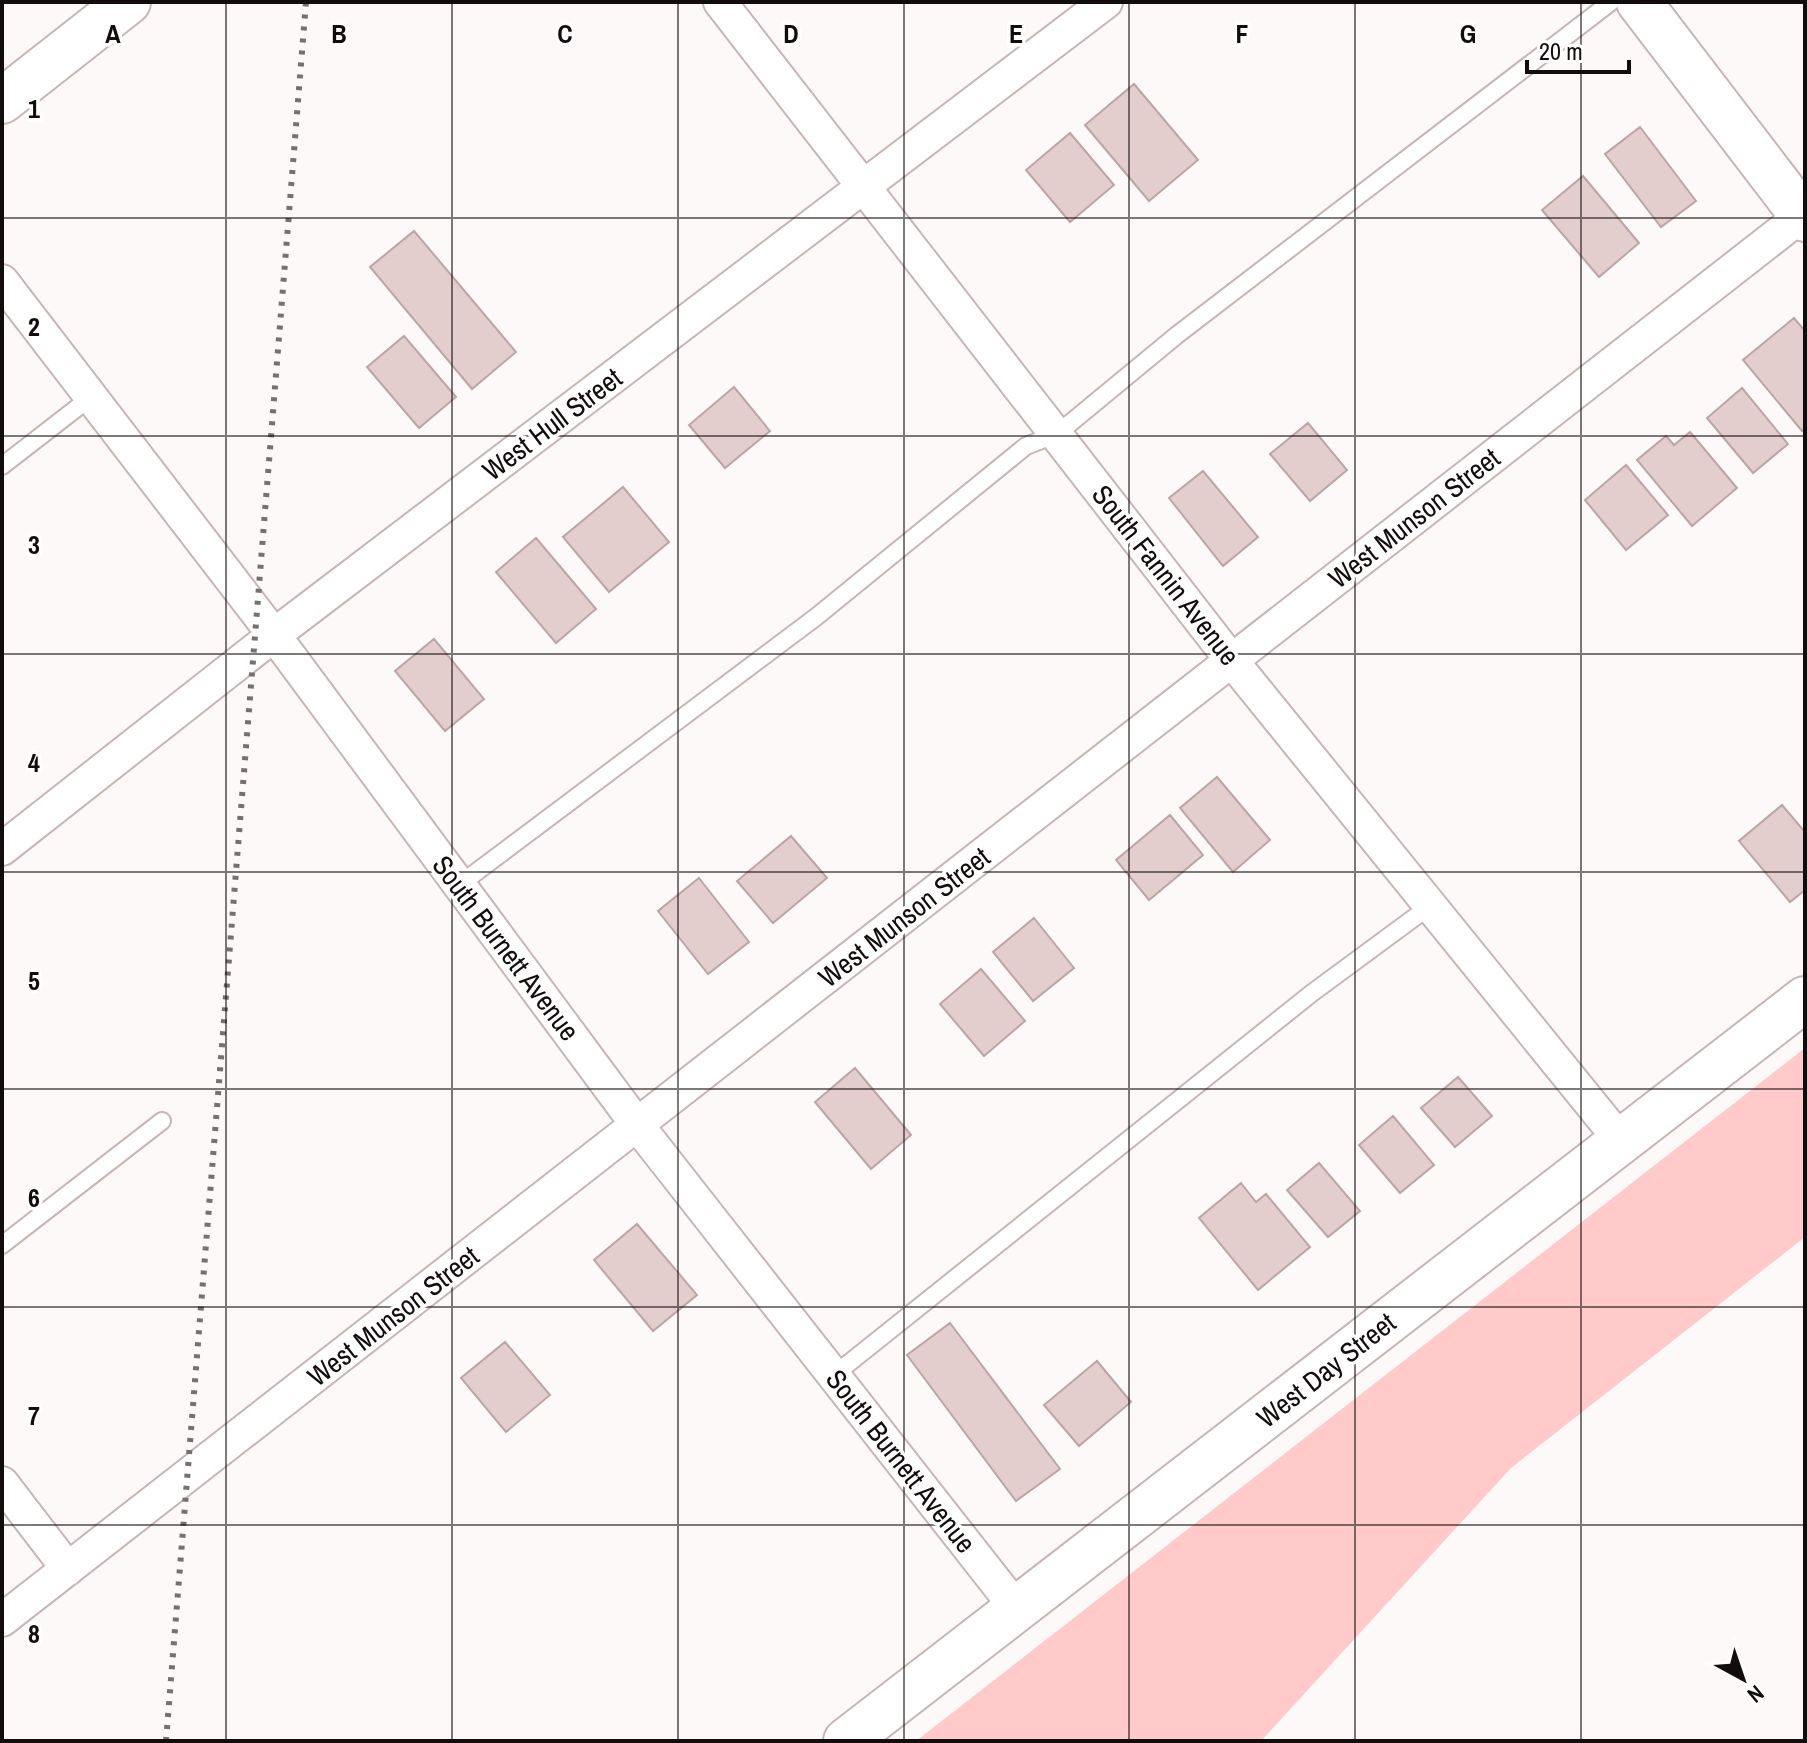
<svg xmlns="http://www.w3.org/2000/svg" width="1807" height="1743" font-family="'Archivo Narrow',sans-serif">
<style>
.green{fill:#ffcac9}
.building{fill:#e4cecd;stroke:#bba6a5;stroke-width:2}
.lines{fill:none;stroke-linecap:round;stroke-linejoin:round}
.lane-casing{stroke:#cab4b4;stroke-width:20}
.street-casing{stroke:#cab4b4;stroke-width:36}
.secondary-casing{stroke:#cab4b4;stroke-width:48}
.lane{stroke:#fff;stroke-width:16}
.street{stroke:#fff;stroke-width:32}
.secondary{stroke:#fff;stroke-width:44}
.rail{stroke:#767070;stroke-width:6;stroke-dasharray:4 8;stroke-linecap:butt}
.grid{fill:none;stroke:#130c0c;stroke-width:2;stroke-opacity:0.55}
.labels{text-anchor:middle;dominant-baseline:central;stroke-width:7;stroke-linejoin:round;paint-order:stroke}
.street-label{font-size:28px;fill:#130c0c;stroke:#fff}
.grid-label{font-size:26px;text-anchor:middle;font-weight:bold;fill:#130c0c;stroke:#fff;stroke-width:7;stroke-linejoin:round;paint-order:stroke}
</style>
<rect width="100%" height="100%" fill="#fdf9f8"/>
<path class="green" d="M 1805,1048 L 1805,1237 L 1511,1468 L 1261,1741 L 916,1741 Z"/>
<path class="building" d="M 1134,84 L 1198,160 L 1149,201 L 1085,125 Z
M 1640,127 L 1696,201 L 1661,227 L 1605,154 Z
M 1070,133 L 1114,185 L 1070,222 L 1026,170 Z
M 1583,176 L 1639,243 L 1599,277 L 1542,210 Z
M 414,231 L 516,352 L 472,389 L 370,267 Z
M 1794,318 L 1805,331 L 1805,428 L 1802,431 L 1743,360 Z
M 404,336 L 456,397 L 419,428 L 367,367 Z
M 734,387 L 770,431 L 725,468 L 689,425 Z
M 1742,388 L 1788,444 L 1753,473 L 1707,418 Z
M 1308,423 L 1347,470 L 1310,501 L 1270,454 Z
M 1690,432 L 1737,488 L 1692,526 L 1637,460 L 1666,436 L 1674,445 Z
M 1626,465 L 1668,515 L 1626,550 L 1585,500 Z
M 1203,471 L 1258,537 L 1223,566 L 1169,498 Z
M 623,487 L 669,542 L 609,592 L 563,537 Z
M 536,538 L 596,609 L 556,643 L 496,572 Z
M 434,639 L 484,699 L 445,731 L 395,671 Z
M 1217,777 L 1270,840 L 1233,872 L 1180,808 Z
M 1782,805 L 1805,832 L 1805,890 L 1790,902 L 1739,841 Z
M 1170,815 L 1203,855 L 1149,900 L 1116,860 Z
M 791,836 L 827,878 L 773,923 L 737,881 Z
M 699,878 L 749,942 L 708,974 L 658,911 Z
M 1034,918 L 1074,968 L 1033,1001 L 993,952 Z
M 981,969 L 1025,1021 L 984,1056 L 940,1004 Z
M 855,1068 L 911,1135 L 871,1169 L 815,1102 Z
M 1458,1077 L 1492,1116 L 1455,1147 L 1421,1108 Z
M 1393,1116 L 1434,1165 L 1400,1193 L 1359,1145 Z
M 1319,1163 L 1360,1211 L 1328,1237 L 1287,1190 Z
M 1241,1183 L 1256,1202 L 1266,1194 L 1310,1247 L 1258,1290 L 1199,1218 Z
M 637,1224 L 697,1295 L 653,1331 L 594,1260 Z
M 950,1323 L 1060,1469 L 1016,1501 L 907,1355 Z
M 505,1342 L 550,1395 L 506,1432 L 461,1378 Z
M 1097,1361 L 1131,1402 L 1079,1446 L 1044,1405 Z"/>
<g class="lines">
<defs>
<path id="lane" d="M 2,466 L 91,397
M 459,885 L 816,617 L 1026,446 L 1057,434 L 1177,335 L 1611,2
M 2,1245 L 162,1121
M 834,1375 L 1312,993 L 1430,906"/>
<path id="street" d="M 720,2 L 1232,661 L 1621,1141
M 2,281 L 274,635 L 638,1126 L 1017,1609
M 2,849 L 274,635 L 1106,2
M 2,1483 L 68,1569
M 2,1620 L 1805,213"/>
<path id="secondary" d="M 1639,2 L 1805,219
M 2,101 L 128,2
M 846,1741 L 1805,999"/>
</defs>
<use href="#lane" class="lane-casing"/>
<use href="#street" class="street-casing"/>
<use href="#secondary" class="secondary-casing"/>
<use href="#lane" class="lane"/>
<use href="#street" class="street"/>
<use href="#secondary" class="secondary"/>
<path class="rail" d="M 166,1741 L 306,2"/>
</g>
<path class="grid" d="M 226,2 L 226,1741M 452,2 L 452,1741M 678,2 L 678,1741M 904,2 L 904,1741M 1129,2 L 1129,1741M 1355,2 L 1355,1741M 1581,2 L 1581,1741M 2,218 L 1805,218M 2,436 L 1805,436M 2,654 L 1805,654M 2,872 L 1805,872M 2,1089 L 1805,1089M 2,1307 L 1805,1307M 2,1525 L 1805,1525"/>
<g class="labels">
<g class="street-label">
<text transform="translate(552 424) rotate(-37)">West Hull Street</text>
<text transform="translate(1414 518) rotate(-38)">West Munson Street</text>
<text transform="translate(1166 575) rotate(52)">South Fannin Avenue</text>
<text transform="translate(904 917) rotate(-38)">West Munson Street</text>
<text transform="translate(506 948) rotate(53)">South Burnett Avenue</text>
<text transform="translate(393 1316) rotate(-38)">West Munson Street</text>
<text transform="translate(1326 1370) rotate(-38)">West Day Street</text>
<text transform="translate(901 1461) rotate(52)">South Burnett Avenue</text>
</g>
</g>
<g class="grid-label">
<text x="113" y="43">A</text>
<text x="339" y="43">B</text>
<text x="565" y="43">C</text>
<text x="791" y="43">D</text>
<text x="1016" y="43">E</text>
<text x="1242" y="43">F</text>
<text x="1468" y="43">G</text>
<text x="34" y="118">1</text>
<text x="34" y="336">2</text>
<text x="34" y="554">3</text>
<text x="34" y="772">4</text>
<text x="34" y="990">5</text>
<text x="34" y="1207">6</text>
<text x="34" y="1425">7</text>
<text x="34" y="1643">8</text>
</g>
<rect width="1807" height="1743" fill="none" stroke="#130c0c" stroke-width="8"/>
<g transform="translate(1743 1679) rotate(140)" stroke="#ffffff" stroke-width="6" paint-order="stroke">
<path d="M0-6L14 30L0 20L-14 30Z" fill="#130c0c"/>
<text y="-12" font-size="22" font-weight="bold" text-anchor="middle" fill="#130c0c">N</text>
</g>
<path d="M1527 60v12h102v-12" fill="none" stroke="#130c0c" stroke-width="4"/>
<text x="1539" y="60" font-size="24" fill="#130c0c" stroke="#ffffff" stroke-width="6" paint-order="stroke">20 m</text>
</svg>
